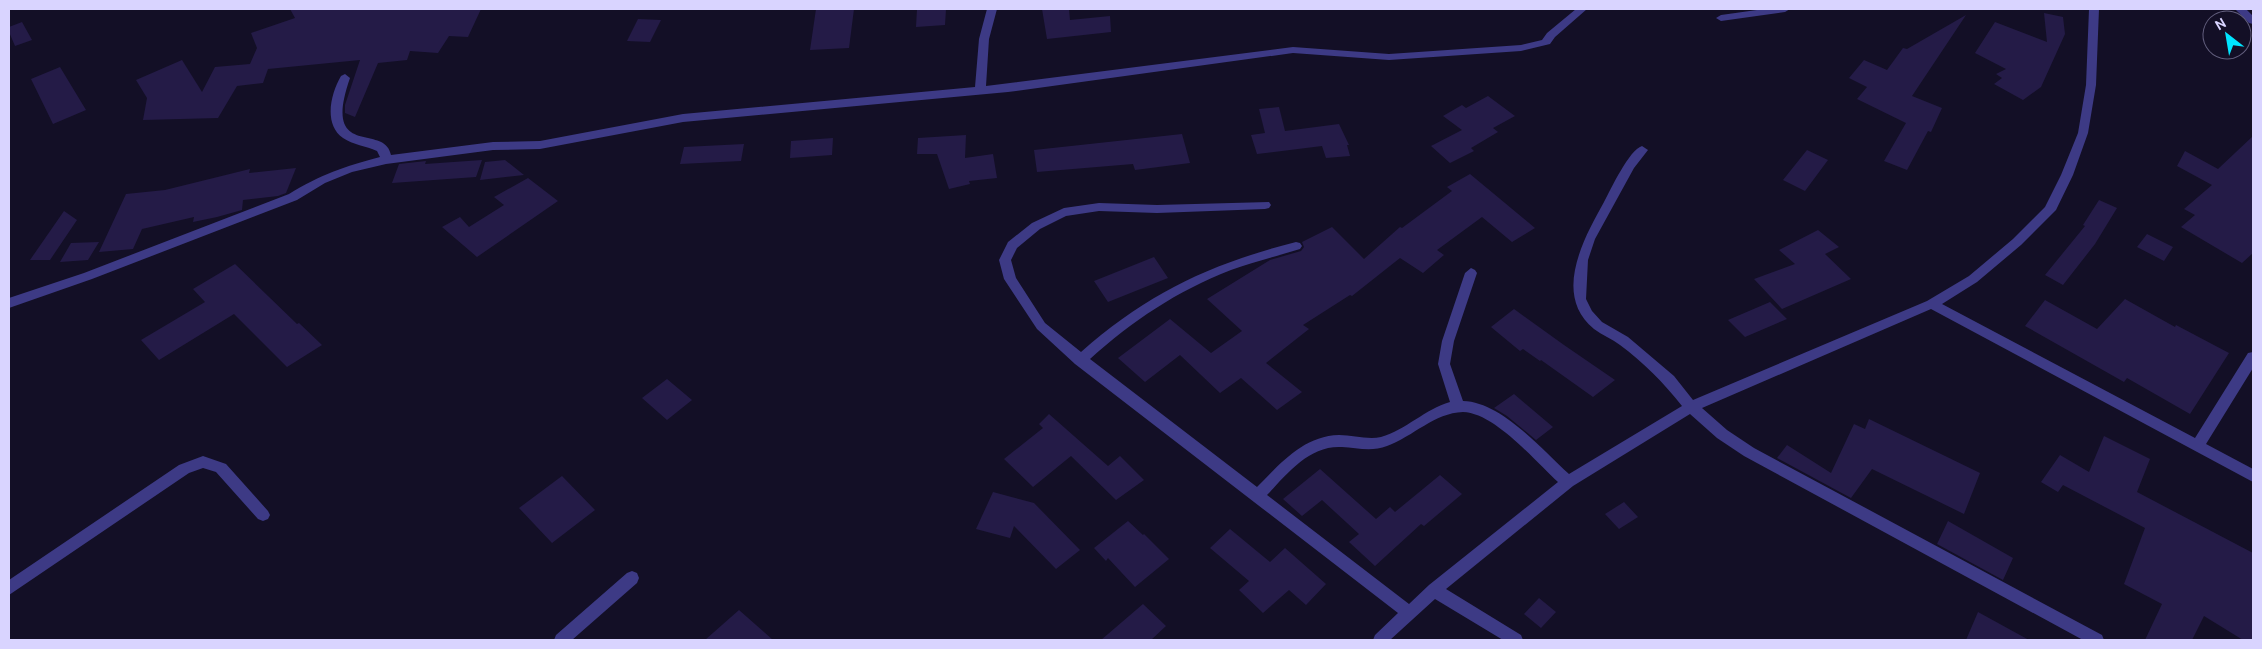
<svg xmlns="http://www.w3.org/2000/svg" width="2262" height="649" font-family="Cabin,sans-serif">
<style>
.building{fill:#241b47}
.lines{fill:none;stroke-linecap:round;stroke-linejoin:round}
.minor{fill:#3d3a85;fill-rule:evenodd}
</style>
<rect width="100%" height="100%" fill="#130f26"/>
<path class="building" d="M 290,9 L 481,9 L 468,37 L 449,36 L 438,53 L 410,51 L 407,60 L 378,63 L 355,117 L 345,113 L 345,105 L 360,60 L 268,69 L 263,83 L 237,86 L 218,118 L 143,120 L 147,98 L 136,80 L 182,60 L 202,92 L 215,67 L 250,64 L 257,48 L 251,33 L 295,18 Z
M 816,9 L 854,9 L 849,48 L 810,50 Z
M 917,9 L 946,9 L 945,25 L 916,27 Z
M 1042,9 L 1069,9 L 1070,20 L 1110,16 L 1111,32 L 1047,39 Z
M 2044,13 L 2063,17 L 2065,34 L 2041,87 L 2023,100 L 1994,84 L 2002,78 L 1996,74 L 2006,69 L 1975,53 L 1995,22 L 2047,42 Z
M 1966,15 L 1912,96 L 1942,108 L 1931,132 L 1928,131 L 1907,170 L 1884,161 L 1906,123 L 1857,99 L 1867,87 L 1849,78 L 1864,60 L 1887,70 L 1903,48 L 1907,49 Z
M 638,19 L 661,20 L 650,42 L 627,41 Z
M 22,22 L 32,40 L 15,46 L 9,32 L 9,27 Z
M 60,67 L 86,110 L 53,124 L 31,79 Z
M 1488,96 L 1515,116 L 1493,128 L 1498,132 L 1471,148 L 1474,151 L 1450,163 L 1431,146 L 1462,130 L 1443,116 L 1462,105 L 1466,108 Z
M 1279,107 L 1285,131 L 1339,124 L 1349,145 L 1347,145 L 1350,156 L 1326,158 L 1322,146 L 1257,154 L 1251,135 L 1265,133 L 1259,109 Z
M 1182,134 L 1190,163 L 1135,170 L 1133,164 L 1037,172 L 1034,150 Z
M 966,135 L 965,158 L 993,154 L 997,178 L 969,181 L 970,184 L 949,189 L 937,154 L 917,154 L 918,138 Z
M 2253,136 L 2253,253 L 2242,263 L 2181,227 L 2195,215 L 2184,209 L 2212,185 L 2177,166 L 2185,151 L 2218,169 Z
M 833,138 L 832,155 L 790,158 L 791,141 Z
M 744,144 L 741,161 L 680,164 L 684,147 Z
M 1807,150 L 1828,160 L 1805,191 L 1783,180 Z
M 482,160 L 476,177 L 392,183 L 399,164 L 426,161 L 425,164 Z
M 505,160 L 524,175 L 480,180 L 485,162 Z
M 296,168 L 286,193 L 278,196 L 243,200 L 242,210 L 217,217 L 193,222 L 194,217 L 142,229 L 133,249 L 99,252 L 126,194 L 165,190 L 250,169 L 249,173 Z
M 1470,174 L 1535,228 L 1512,242 L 1482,217 L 1437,250 L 1444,255 L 1423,273 L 1400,258 L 1352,296 L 1350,295 L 1303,325 L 1309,329 L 1266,363 L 1302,392 L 1277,410 L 1241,378 L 1220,393 L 1180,355 L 1145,382 L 1118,358 L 1170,319 L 1211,353 L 1242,331 L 1207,299 L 1270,260 L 1301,251 L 1304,247 L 1302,242 L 1332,227 L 1364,259 L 1400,227 L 1402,228 L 1452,191 L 1447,187 Z
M 528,178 L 558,201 L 477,257 L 442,227 L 460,217 L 469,227 L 504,205 L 494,197 Z
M 2099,200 L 2117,208 L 2095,244 L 2063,285 L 2045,275 L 2085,226 L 2083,225 Z
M 64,211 L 77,220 L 50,260 L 30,260 Z
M 1818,230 L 1839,247 L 1825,254 L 1851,279 L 1782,309 L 1754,279 L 1795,264 L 1779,250 Z
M 2147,234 L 2173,247 L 2164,261 L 2137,247 Z
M 99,242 L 88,260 L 60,262 L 71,243 Z
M 1154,257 L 1168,278 L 1108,302 L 1094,281 Z
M 235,264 L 297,324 L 299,323 L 322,345 L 287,367 L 234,314 L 159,360 L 141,340 L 205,302 L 193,289 Z
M 2125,299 L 2175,327 L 2176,325 L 2229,353 L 2190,414 L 2127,378 L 2124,382 L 2025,326 L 2045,300 L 2097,329 Z
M 1770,302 L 1787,319 L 1745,337 L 1728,320 Z
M 1514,309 L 1564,345 L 1615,380 L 1593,397 L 1541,360 L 1540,361 L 1523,349 L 1520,351 L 1491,327 Z
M 667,379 L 692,400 L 667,420 L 642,398 Z
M 1514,394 L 1553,427 L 1536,440 L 1507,416 L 1494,408 Z
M 1049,414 L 1108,466 L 1120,456 L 1144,480 L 1116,500 L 1071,456 L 1033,487 L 1004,459 L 1043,428 L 1039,424 Z
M 1869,419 L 1980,473 L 1964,514 L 1872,469 L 1851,498 L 1777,458 L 1787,445 L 1831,473 L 1854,424 L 1865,429 Z
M 2104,436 L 2150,459 L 2137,492 L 2253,553 L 2253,640 L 2243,640 L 2204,616 L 2192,640 L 2145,640 L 2162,604 L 2124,584 L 2145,528 L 2063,485 L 2058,492 L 2041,482 L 2060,455 L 2089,472 Z
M 1320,469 L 1376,519 L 1390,507 L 1395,512 L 1440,475 L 1462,494 L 1424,526 L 1421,524 L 1375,566 L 1349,542 L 1359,534 L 1322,500 L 1302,516 L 1283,499 Z
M 562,476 L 595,510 L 552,543 L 519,508 Z
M 993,492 L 1034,503 L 1080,550 L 1056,569 L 1014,526 L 1010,538 L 976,529 Z
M 1624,502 L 1638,517 L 1619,529 L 1605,514 Z
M 1128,521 L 1143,535 L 1144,534 L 1169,559 L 1135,587 L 1108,558 L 1106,561 L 1094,548 Z
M 1948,521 L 2013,558 L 2003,580 L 1937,544 Z
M 1230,529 L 1270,562 L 1285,548 L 1326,584 L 1306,605 L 1289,590 L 1263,613 L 1239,590 L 1249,581 L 1210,548 Z
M 1539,598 L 1556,612 L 1541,628 L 1524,614 Z
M 1143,604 L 1166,626 L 1151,640 L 1101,640 Z
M 739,610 L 773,640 L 705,640 Z
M 1978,612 L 2029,640 L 1966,640 Z"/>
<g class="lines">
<path class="minor" d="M 987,9 L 997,9 L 989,39 L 986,86 L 1293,47 L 1389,54 L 1521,45 L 1542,40 L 1547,33 L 1576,9 L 1587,9 L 1555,37 L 1550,44 L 1521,51 L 1389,60 L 1293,53 L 1008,92 L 683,122 L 540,149 L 493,150 L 386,164 L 352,172 L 325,183 L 297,200 L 92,279 L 9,308 L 9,298 L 84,273 L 289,194 C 320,175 345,166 380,157 L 377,151 C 366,146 353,145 343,138 C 323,124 331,93 341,76 L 345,74 L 350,78 C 321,161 385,122 391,155 L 493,142 L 540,141 L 683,114 L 975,87 L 979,39 Z
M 1764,9 L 1790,9 L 1785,12 L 1721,21 L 1716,18 L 1721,15 Z
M 2089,9 L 2099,9 L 2096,85 L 2088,133 L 2073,175 L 2056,210 L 2021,245 L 1977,282 L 1942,304 L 2195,438 L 2248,353 L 2253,352 L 2253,368 L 2206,444 L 2253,469 L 2253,482 L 1931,309 L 1702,408 L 1727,430 L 1754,448 L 2102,635 L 2104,640 L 2083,640 L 1744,456 L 1717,438 L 1690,414 L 1573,486 L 1446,589 L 1521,635 L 1523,640 L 1503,640 L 1435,599 L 1390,640 L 1373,640 L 1375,635 L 1398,613 L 1075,364 L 1037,329 L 1004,279 L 999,260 L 1008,242 L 1032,223 L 1064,208 L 1099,203 L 1157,205 L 1269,202 L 1271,205 L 1269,208 L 1265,209 L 1157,213 L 1099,211 L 1066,216 L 1040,229 L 1017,248 L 1011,260 L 1016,278 L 1045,323 L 1081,352 C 1148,293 1210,264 1296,242 L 1300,243 L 1302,246 L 1300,249 C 1277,256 1254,262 1231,270 C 1177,291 1132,321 1090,359 L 1257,487 C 1280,464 1303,436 1339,435 C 1353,435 1368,440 1381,437 C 1406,430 1425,409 1450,402 L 1438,364 L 1442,341 L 1465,273 L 1471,268 L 1475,270 L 1477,273 L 1454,341 L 1450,364 L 1463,401 C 1502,402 1541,449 1569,474 L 1682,406 C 1664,383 1643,362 1620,345 C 1612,339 1602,335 1594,329 C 1552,295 1584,238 1604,202 C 1611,189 1629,150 1642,146 L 1648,150 L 1634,168 L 1595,239 L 1588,260 L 1586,299 L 1592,311 L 1602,322 L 1628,337 L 1674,376 L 1693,400 L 1927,301 L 1969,276 L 2013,239 L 2045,207 L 2061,175 L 2078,133 L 2086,85 ZM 1463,412 C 1495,413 1535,461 1558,482 L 1429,585 L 1409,604 L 1267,495 C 1287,474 1309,445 1342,447 C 1357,448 1372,452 1387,446 C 1414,436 1434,413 1463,412 Z
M 2235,9 L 2246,9 L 2253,16 L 2253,24 L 2249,23 Z
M 203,456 L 226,464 L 268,511 L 270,515 L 268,519 L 263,521 L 258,519 L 216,472 L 203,468 L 189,473 L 9,595 L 9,580 L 179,465 Z
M 632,571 L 637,573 L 639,578 L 637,583 L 572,640 L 554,640 L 556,635 L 627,573 Z"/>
</g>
<rect width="2262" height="649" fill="none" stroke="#d9d4ff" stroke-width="20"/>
<g transform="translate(2227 35) rotate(329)"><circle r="24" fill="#130f26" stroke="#625e7d"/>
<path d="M0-4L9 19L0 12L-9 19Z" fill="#00e5ff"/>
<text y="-8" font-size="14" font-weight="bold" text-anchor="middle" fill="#d9d4ff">N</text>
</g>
</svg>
